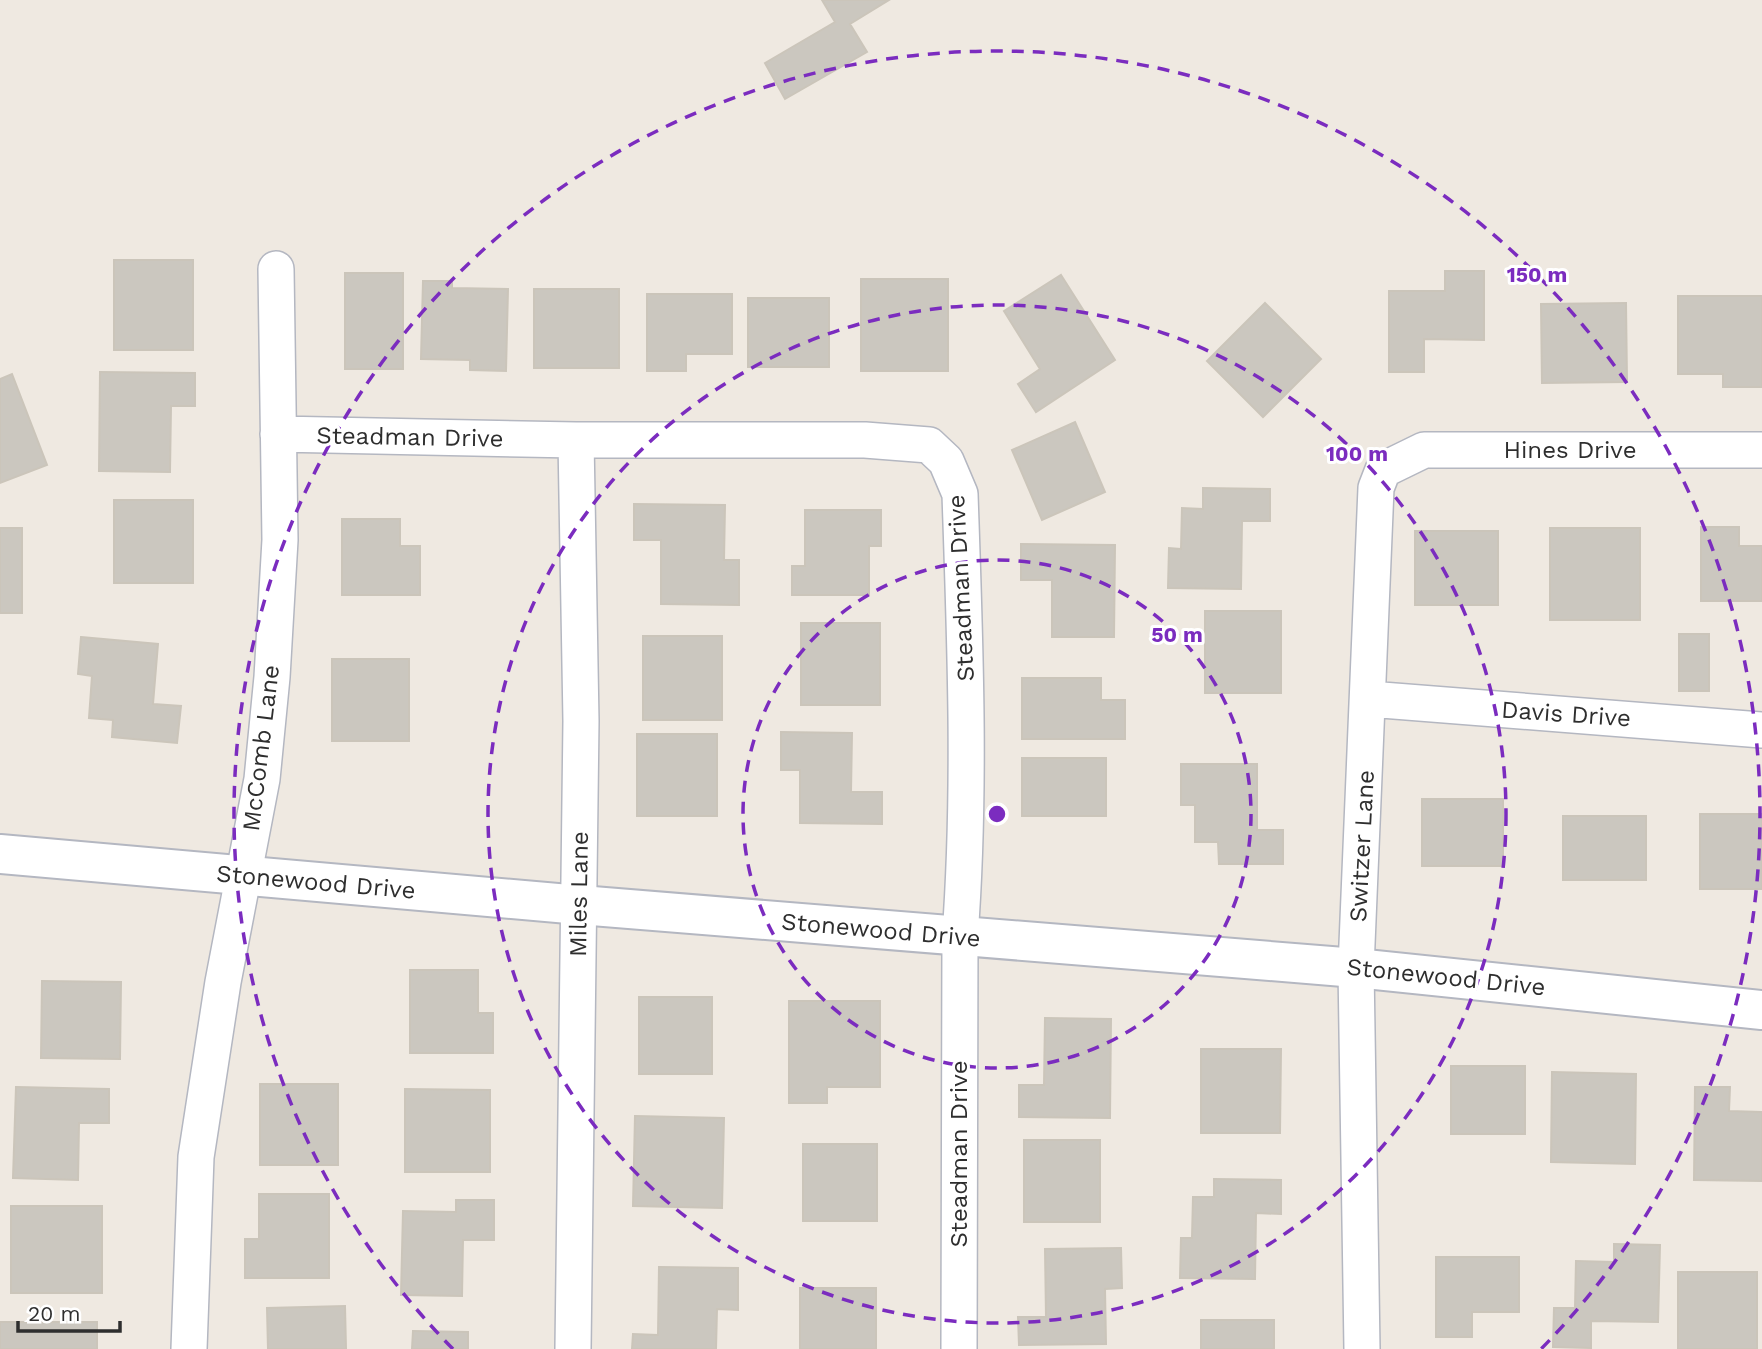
<svg xmlns="http://www.w3.org/2000/svg" width="1762" height="1349" font-family="'Work Sans',sans-serif">
<style>
.building{fill:#cbc7bf;stroke:#cbc5ba;stroke-width:2}
.lines{fill:none;stroke-linecap:round;stroke-linejoin:round}
.minor-casing{stroke:#b4b7c1;stroke-width:38}
.tertiary-casing{stroke:#b4b7c1;stroke-width:42}
.minor{stroke:#fff;stroke-width:35}
.tertiary{stroke:#fff;stroke-width:38}
.ring{fill:none;stroke:#7b2cbf;stroke-width:3.5;stroke-dasharray:12 9}
.labels{text-anchor:middle;dominant-baseline:central;stroke-width:6;stroke-linejoin:round;paint-order:stroke}
.street-label{font-size:24px;fill:#2e2e2e;stroke:#fff}
.centre{fill:#7b2cbf;stroke:#fff;stroke-width:3.5}
.ring-label{font-size:21px;text-anchor:middle;font-weight:bold;fill:#7b2cbf;stroke:#fff;stroke-width:6;stroke-linejoin:round;paint-order:stroke}
</style>
<rect width="100%" height="100%" fill="#efe9e1"/>
<path class="building" d="M 822,0 L 889,0 L 850,24 L 867,52 L 785,99 L 765,63 L 835,22 Z
M 114,260 L 193,260 L 193,350 L 114,350 Z
M 1445,271 L 1484,271 L 1484,340 L 1424,339 L 1424,372 L 1389,372 L 1389,291 L 1445,291 Z
M 345,273 L 403,273 L 403,369 L 345,369 Z
M 1061,275 L 1115,360 L 1036,412 L 1018,384 L 1040,369 L 1004,311 Z
M 861,279 L 948,279 L 948,371 L 861,371 Z
M 423,281 L 452,281 L 452,288 L 508,289 L 506,371 L 470,370 L 470,360 L 421,359 Z
M 534,289 L 619,289 L 619,368 L 534,368 Z
M 647,294 L 732,294 L 732,354 L 686,354 L 686,371 L 647,371 Z
M 1678,296 L 1762,296 L 1762,387 L 1723,387 L 1723,374 L 1678,374 Z
M 748,298 L 829,298 L 829,367 L 748,367 Z
M 1265,303 L 1321,359 L 1263,417 L 1207,361 Z
M 1626,303 L 1627,382 L 1542,383 L 1541,304 Z
M 100,372 L 195,373 L 195,406 L 171,406 L 170,472 L 99,471 Z
M 12,374 L 47,465 L 0,483 L 0,379 Z
M 1075,422 L 1105,492 L 1042,520 L 1012,450 Z
M 1203,488 L 1270,489 L 1270,521 L 1242,521 L 1241,589 L 1168,588 L 1169,548 L 1181,549 L 1182,508 L 1203,509 Z
M 114,500 L 193,500 L 193,583 L 114,583 Z
M 634,504 L 725,505 L 724,560 L 739,560 L 739,605 L 661,604 L 661,540 L 634,540 Z
M 805,510 L 881,510 L 881,546 L 869,546 L 869,595 L 792,595 L 792,566 L 805,566 Z
M 342,519 L 400,519 L 400,546 L 420,546 L 420,595 L 342,595 Z
M 1701,527 L 1739,527 L 1739,546 L 1762,546 L 1762,601 L 1701,601 Z
M 0,528 L 22,528 L 22,613 L 0,613 Z
M 1550,528 L 1640,528 L 1640,620 L 1550,620 Z
M 1415,531 L 1498,531 L 1498,605 L 1415,605 Z
M 1021,544 L 1115,545 L 1114,637 L 1052,637 L 1052,580 L 1021,580 Z
M 1205,611 L 1281,611 L 1281,693 L 1205,693 Z
M 801,623 L 880,623 L 880,705 L 801,705 Z
M 1679,634 L 1709,634 L 1709,691 L 1679,691 Z
M 643,636 L 722,636 L 722,720 L 643,720 Z
M 81,637 L 158,644 L 153,704 L 181,706 L 177,743 L 112,737 L 113,720 L 89,718 L 92,676 L 78,674 Z
M 332,659 L 409,659 L 409,741 L 332,741 Z
M 1022,678 L 1101,678 L 1101,700 L 1125,700 L 1125,739 L 1022,739 Z
M 781,732 L 852,733 L 851,792 L 882,792 L 882,824 L 800,823 L 800,770 L 781,770 Z
M 637,734 L 717,734 L 717,816 L 637,816 Z
M 1022,758 L 1106,758 L 1106,816 L 1022,816 Z
M 1181,764 L 1257,764 L 1257,830 L 1283,830 L 1283,864 L 1219,864 L 1218,842 L 1195,842 L 1195,805 L 1181,805 Z
M 1422,799 L 1503,799 L 1503,866 L 1422,866 Z
M 1700,814 L 1762,814 L 1762,889 L 1700,889 Z
M 1563,816 L 1646,816 L 1646,880 L 1563,880 Z
M 410,970 L 478,970 L 478,1013 L 493,1013 L 493,1053 L 410,1053 Z
M 42,981 L 121,982 L 120,1059 L 41,1058 Z
M 639,997 L 712,997 L 712,1074 L 639,1074 Z
M 789,1001 L 880,1001 L 880,1087 L 827,1087 L 827,1103 L 789,1103 Z
M 1045,1018 L 1111,1019 L 1110,1118 L 1019,1117 L 1019,1085 L 1044,1085 Z
M 1201,1049 L 1281,1049 L 1280,1133 L 1201,1133 Z
M 1451,1066 L 1525,1066 L 1525,1134 L 1451,1134 Z
M 1552,1072 L 1636,1074 L 1635,1164 L 1551,1162 Z
M 260,1084 L 338,1084 L 338,1165 L 260,1165 Z
M 16,1087 L 109,1089 L 109,1123 L 79,1123 L 78,1180 L 13,1178 Z
M 1695,1087 L 1730,1087 L 1729,1111 L 1762,1112 L 1762,1181 L 1694,1180 Z
M 405,1089 L 490,1090 L 490,1172 L 405,1172 Z
M 635,1116 L 724,1118 L 722,1208 L 633,1206 Z
M 1024,1140 L 1100,1140 L 1100,1222 L 1024,1222 Z
M 803,1144 L 877,1144 L 877,1221 L 803,1221 Z
M 1214,1179 L 1281,1180 L 1281,1214 L 1256,1213 L 1255,1279 L 1180,1278 L 1181,1238 L 1192,1238 L 1193,1197 L 1214,1197 Z
M 259,1194 L 329,1194 L 329,1278 L 245,1278 L 245,1239 L 259,1239 Z
M 456,1200 L 494,1200 L 494,1240 L 463,1240 L 462,1296 L 401,1295 L 403,1211 L 456,1212 Z
M 11,1206 L 102,1206 L 102,1293 L 11,1293 Z
M 1614,1244 L 1660,1245 L 1658,1322 L 1591,1321 L 1591,1348 L 1553,1347 L 1554,1308 L 1575,1308 L 1576,1261 L 1614,1262 Z
M 1121,1248 L 1122,1288 L 1105,1289 L 1106,1344 L 1019,1345 L 1018,1317 L 1046,1317 L 1045,1249 Z
M 1436,1257 L 1519,1257 L 1519,1312 L 1472,1312 L 1472,1337 L 1436,1337 Z
M 659,1267 L 738,1268 L 738,1310 L 717,1309 L 716,1349 L 632,1349 L 633,1334 L 658,1335 Z
M 1678,1272 L 1757,1272 L 1757,1349 L 1678,1349 Z
M 800,1288 L 876,1288 L 876,1349 L 800,1349 Z
M 345,1306 L 346,1349 L 268,1349 L 267,1308 Z
M 1201,1320 L 1274,1320 L 1274,1349 L 1201,1349 Z
M 0,1322 L 97,1322 L 97,1349 L 0,1349 Z
M 413,1331 L 468,1332 L 468,1349 L 412,1349 Z"/>
<g class="lines">
<defs>
<path id="minor" d="M 278,434 L 576,440 L 865,440 L 929,445 L 946,461 L 960,494 C 965,641 971,789 960,936 L 959,1349
M 1369,699 L 1762,730
M 189,1349 L 196,1157 L 223,982 L 262,779 L 272,677 L 280,540 L 276,269
M 573,1349 L 581,721 L 576,440
M 1362,1349 L 1356,968 L 1376,488 L 1383,470 L 1424,450 L 1762,450"/>
<path id="tertiary" d="M 0,854 L 580,905 L 1356,968 L 1762,1010"/>
</defs>
<use href="#minor" class="minor-casing"/>
<use href="#tertiary" class="tertiary-casing"/>
<use href="#minor" class="minor"/>
<use href="#tertiary" class="tertiary"/>
</g>
<g class="ring">
<circle cx="997" cy="814" r="254"/>
<circle cx="997" cy="814" r="509"/>
<path d="M453 1349A763 763 0 1 1 1541 1349"/>
</g>
<g class="labels">
<g class="street-label">
<text transform="translate(410 437) rotate(1)">Steadman Drive</text>
<text x="1570" y="450">Hines Drive</text>
<text transform="translate(961 588) rotate(-93)">Steadman Drive</text>
<text transform="translate(1566 714) rotate(4)">Davis Drive</text>
<text transform="translate(261 748) rotate(-83)">McComb Lane</text>
<text transform="translate(1362 846) rotate(-87)">Switzer Lane</text>
<text transform="translate(316 882) rotate(5)">Stonewood Drive</text>
<text transform="translate(579 894) rotate(-89)">Miles Lane</text>
<text transform="translate(881 930) rotate(5)">Stonewood Drive</text>
<text transform="translate(1446 977) rotate(6)">Stonewood Drive</text>
<text transform="translate(959 1154) rotate(-90)">Steadman Drive</text>
</g>
</g>
<circle cx="997" cy="814" r="10" class="centre"/>
<g class="ring-label">
<text x="1537" y="282">150 m</text>
<text x="1357" y="461">100 m</text>
<text x="1177" y="642">50 m</text>
</g>
<path d="M18 1321v10h102v-10" fill="none" stroke="#2e2e2e" stroke-width="3.5"/>
<text x="28" y="1321" font-size="21" fill="#2e2e2e" stroke="#ffffff" stroke-width="5" paint-order="stroke">20 m</text>
</svg>
